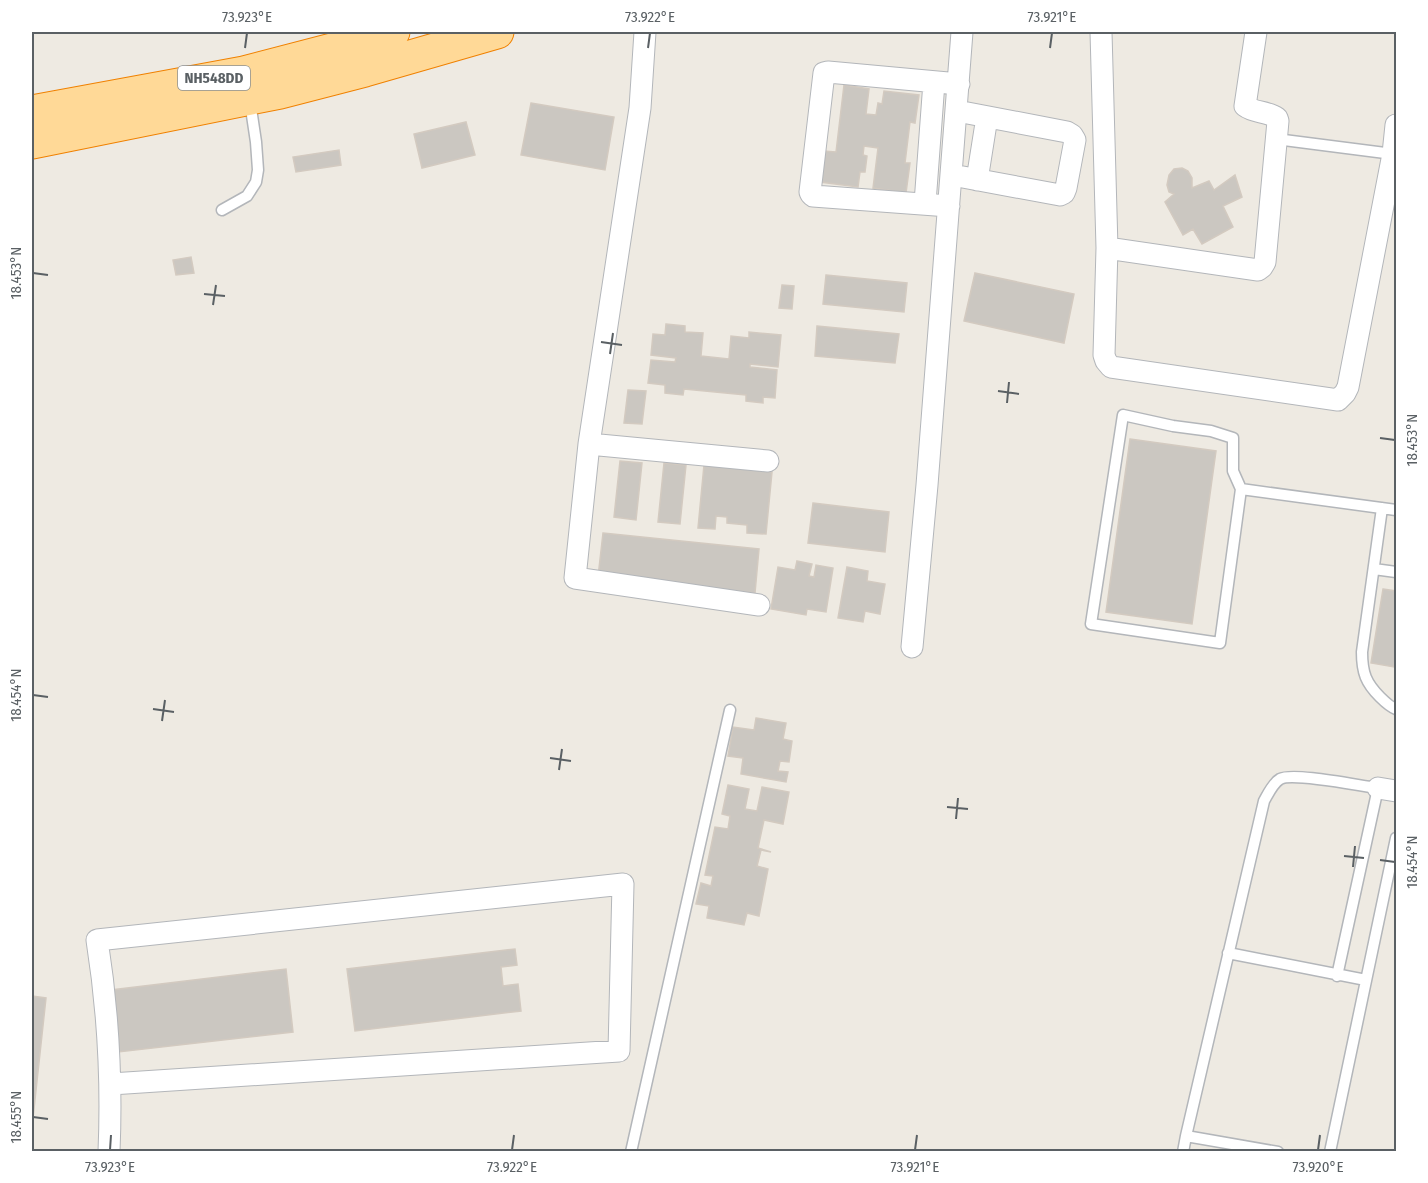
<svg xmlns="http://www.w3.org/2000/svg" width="1428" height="1183" font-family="'Fira Sans Condensed',sans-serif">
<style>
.building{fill:#cbc7c1;stroke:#d3cac0;stroke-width:1.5}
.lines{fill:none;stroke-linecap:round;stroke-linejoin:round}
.service-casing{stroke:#b3b6ba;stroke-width:13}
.minor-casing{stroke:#b3b6ba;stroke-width:23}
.trunk-casing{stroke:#f08100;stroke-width:35}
.service{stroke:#fff;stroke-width:10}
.minor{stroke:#fff;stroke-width:21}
.trunk{stroke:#ffd997;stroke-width:33}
.ticks{fill:none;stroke:#5a6064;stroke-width:2}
.labels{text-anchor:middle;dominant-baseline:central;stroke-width:5;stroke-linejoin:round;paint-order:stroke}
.shield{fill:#fff;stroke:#8c9092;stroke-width:1.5}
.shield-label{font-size:15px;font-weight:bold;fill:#5a6064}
.neatline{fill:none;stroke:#5a6064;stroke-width:2}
.ticks-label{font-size:15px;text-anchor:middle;fill:#5a6064}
</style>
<rect width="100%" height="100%" fill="#eeeae2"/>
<path class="building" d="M 844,85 L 869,89 L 866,114 L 876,115 L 878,103 L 882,104 L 884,91 L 919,95 L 915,123 L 910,122 L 905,163 L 910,163 L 906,193 L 873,188 L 878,148 L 864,146 L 863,155 L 867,156 L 865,172 L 860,172 L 858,187 L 820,182 L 824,151 L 836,152 Z
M 531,103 L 614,117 L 605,170 L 521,155 Z
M 466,122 L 475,155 L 422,168 L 414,134 Z
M 339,150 L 341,165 L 296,172 L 293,157 Z
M 1182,168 L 1188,171 L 1192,178 L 1192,188 L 1209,181 L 1214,190 L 1235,175 L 1242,197 L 1223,206 L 1233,227 L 1202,244 L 1193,229 L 1183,235 L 1165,202 L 1174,194 L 1169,192 L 1167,185 L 1169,175 L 1174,169 Z
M 191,257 L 194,273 L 176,275 L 173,260 Z
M 975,273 L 1074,294 L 1064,343 L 964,321 Z
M 826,275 L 907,283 L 904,312 L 823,304 Z
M 782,285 L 794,286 L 792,309 L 779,308 Z
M 666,324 L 685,326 L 685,332 L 703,333 L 701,356 L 729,359 L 731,336 L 749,338 L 749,332 L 781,335 L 778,367 L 750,364 L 750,367 L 777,370 L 775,398 L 763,397 L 763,403 L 746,401 L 746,395 L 684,389 L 683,395 L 665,393 L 665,385 L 648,383 L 651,360 L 675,362 L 676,358 L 651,355 L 653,334 L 665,335 Z
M 817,326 L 899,334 L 895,363 L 815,356 Z
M 628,390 L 646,391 L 642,424 L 624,423 Z
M 1130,439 L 1216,451 L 1192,624 L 1106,612 Z
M 620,461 L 642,463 L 636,520 L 614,517 Z
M 664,463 L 686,465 L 680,524 L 658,522 Z
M 704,465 L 772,472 L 766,534 L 747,533 L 747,525 L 727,523 L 727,517 L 716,516 L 715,529 L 698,528 Z
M 813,503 L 889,512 L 885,552 L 808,543 Z
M 603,533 L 759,549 L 755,593 L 598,577 Z
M 797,561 L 812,564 L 809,576 L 814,577 L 816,565 L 833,568 L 826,612 L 807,609 L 806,615 L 771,609 L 778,567 L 795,570 Z
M 847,567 L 868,571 L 867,581 L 885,584 L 880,614 L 865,611 L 863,622 L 838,618 Z
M 1383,589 L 1396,591 L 1396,659 L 1395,659 L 1394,667 L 1371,663 Z
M 756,718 L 786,723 L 783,739 L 792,741 L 789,762 L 780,761 L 778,771 L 788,772 L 786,782 L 741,774 L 743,758 L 728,756 L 733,727 L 754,730 Z
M 728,785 L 749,789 L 745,809 L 757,811 L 762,787 L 789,792 L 783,824 L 764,820 L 758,848 L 771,852 L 761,850 L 757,866 L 768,869 L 759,916 L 747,913 L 744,925 L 707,918 L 709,906 L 696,904 L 701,883 L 711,886 L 713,876 L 705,875 L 715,827 L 728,829 L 730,816 L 722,814 Z
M 515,949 L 517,965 L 501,967 L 503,986 L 518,984 L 521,1011 L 355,1031 L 347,969 Z
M 286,969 L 293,1032 L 118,1052 L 111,990 Z
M 32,996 L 46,998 L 33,1118 L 32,1118 Z"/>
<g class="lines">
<defs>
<path id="service" d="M 1276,139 L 1393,154
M 222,210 L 247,196 L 256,182 L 258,170 L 256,142 L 250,102
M 1123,415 L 1173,426 L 1211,431 L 1233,438 L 1233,471 L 1241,489 L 1220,643 L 1091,624 Z
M 1241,489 L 1396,510
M 1382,508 L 1362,652 C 1362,673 1366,683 1380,697 C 1385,702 1390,707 1396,709
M 1374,569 L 1396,572
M 1228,953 L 1366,980
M 1186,1136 L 1264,801 C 1268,794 1273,783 1280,779 C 1293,772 1360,786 1378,788 L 1337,976
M 631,1152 L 730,710
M 1183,1152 L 1186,1136 L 1278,1152
M 1330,1152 L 1396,838"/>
<path id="minor" d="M 645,32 L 640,108 L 589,444 L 575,578 L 759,605
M 1101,32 L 1107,248 L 1104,355 L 1106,361 L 1111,367 L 1338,400 L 1345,393 L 1348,387 L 1393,154 L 1396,125
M 952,175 L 1060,195 L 1064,193 L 1066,188 L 1075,140 L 1072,135 L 1067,132 L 957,111
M 977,180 L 987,117
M 925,203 L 934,82
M 949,206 L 813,196 L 811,194 L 810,192 L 824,73 L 828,72 L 959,84
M 1107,248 L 1258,270 L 1262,267 L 1265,262 L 1278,121 L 1277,118 C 1267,111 1254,113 1245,106 L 1256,32
M 589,444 L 768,461
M 912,647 L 927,485 L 962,32
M 1378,788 L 1396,791
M 109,1152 C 112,1081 108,1010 97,940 L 623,884 L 619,1051 L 111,1084"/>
<path id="trunk" d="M 32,112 L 244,73 L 336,49 L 393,32
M 32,142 L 280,92 L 365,70 L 497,32"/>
</defs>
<use href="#service" class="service-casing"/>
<use href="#minor" class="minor-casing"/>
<use href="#trunk" class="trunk-casing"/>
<use href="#service" class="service"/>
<use href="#minor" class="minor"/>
<use href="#trunk" class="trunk"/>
</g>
<path class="ticks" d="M 245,48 L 247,33M 648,48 L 650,33M 1050,48 L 1052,33M 33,273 L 48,275M 204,294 L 225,296M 213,305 L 216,285M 601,342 L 622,345M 610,354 L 613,333M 998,391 L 1019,394M 1007,403 L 1009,382M 1380,438 L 1395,440M 33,695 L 48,697M 153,709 L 174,712M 162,721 L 165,700M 550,758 L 571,761M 559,770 L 562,749M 947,807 L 968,809M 956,819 L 958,798M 1344,856 L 1364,858M 1380,860 L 1395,862M 1353,867 L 1355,846M 33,1117 L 48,1119M 110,1150 L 111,1135M 512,1150 L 514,1135M 915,1150 L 917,1135M 1318,1150 L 1320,1135"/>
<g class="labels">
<rect class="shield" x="178" y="66" width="72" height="24" rx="4.5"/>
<g class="shield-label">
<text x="214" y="78">NH548DD</text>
</g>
</g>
<rect width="1428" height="1183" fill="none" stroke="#ffffff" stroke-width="66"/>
<rect x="33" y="33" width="1362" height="1117" class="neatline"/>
<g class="ticks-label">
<text x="247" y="22">73.923°E</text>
<text x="650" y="22">73.922°E</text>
<text x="1052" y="22">73.921°E</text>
<text transform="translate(16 273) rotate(-90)" y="5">18.453°N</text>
<text transform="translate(1412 440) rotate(-90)" y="5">18.453°N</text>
<text transform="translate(16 695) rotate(-90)" y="5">18.454°N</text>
<text transform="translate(1412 862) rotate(-90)" y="5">18.454°N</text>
<text transform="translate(16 1117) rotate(-90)" y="5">18.455°N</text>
<text x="110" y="1172">73.923°E</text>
<text x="512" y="1172">73.922°E</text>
<text x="915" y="1172">73.921°E</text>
<text x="1318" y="1172">73.920°E</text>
</g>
</svg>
